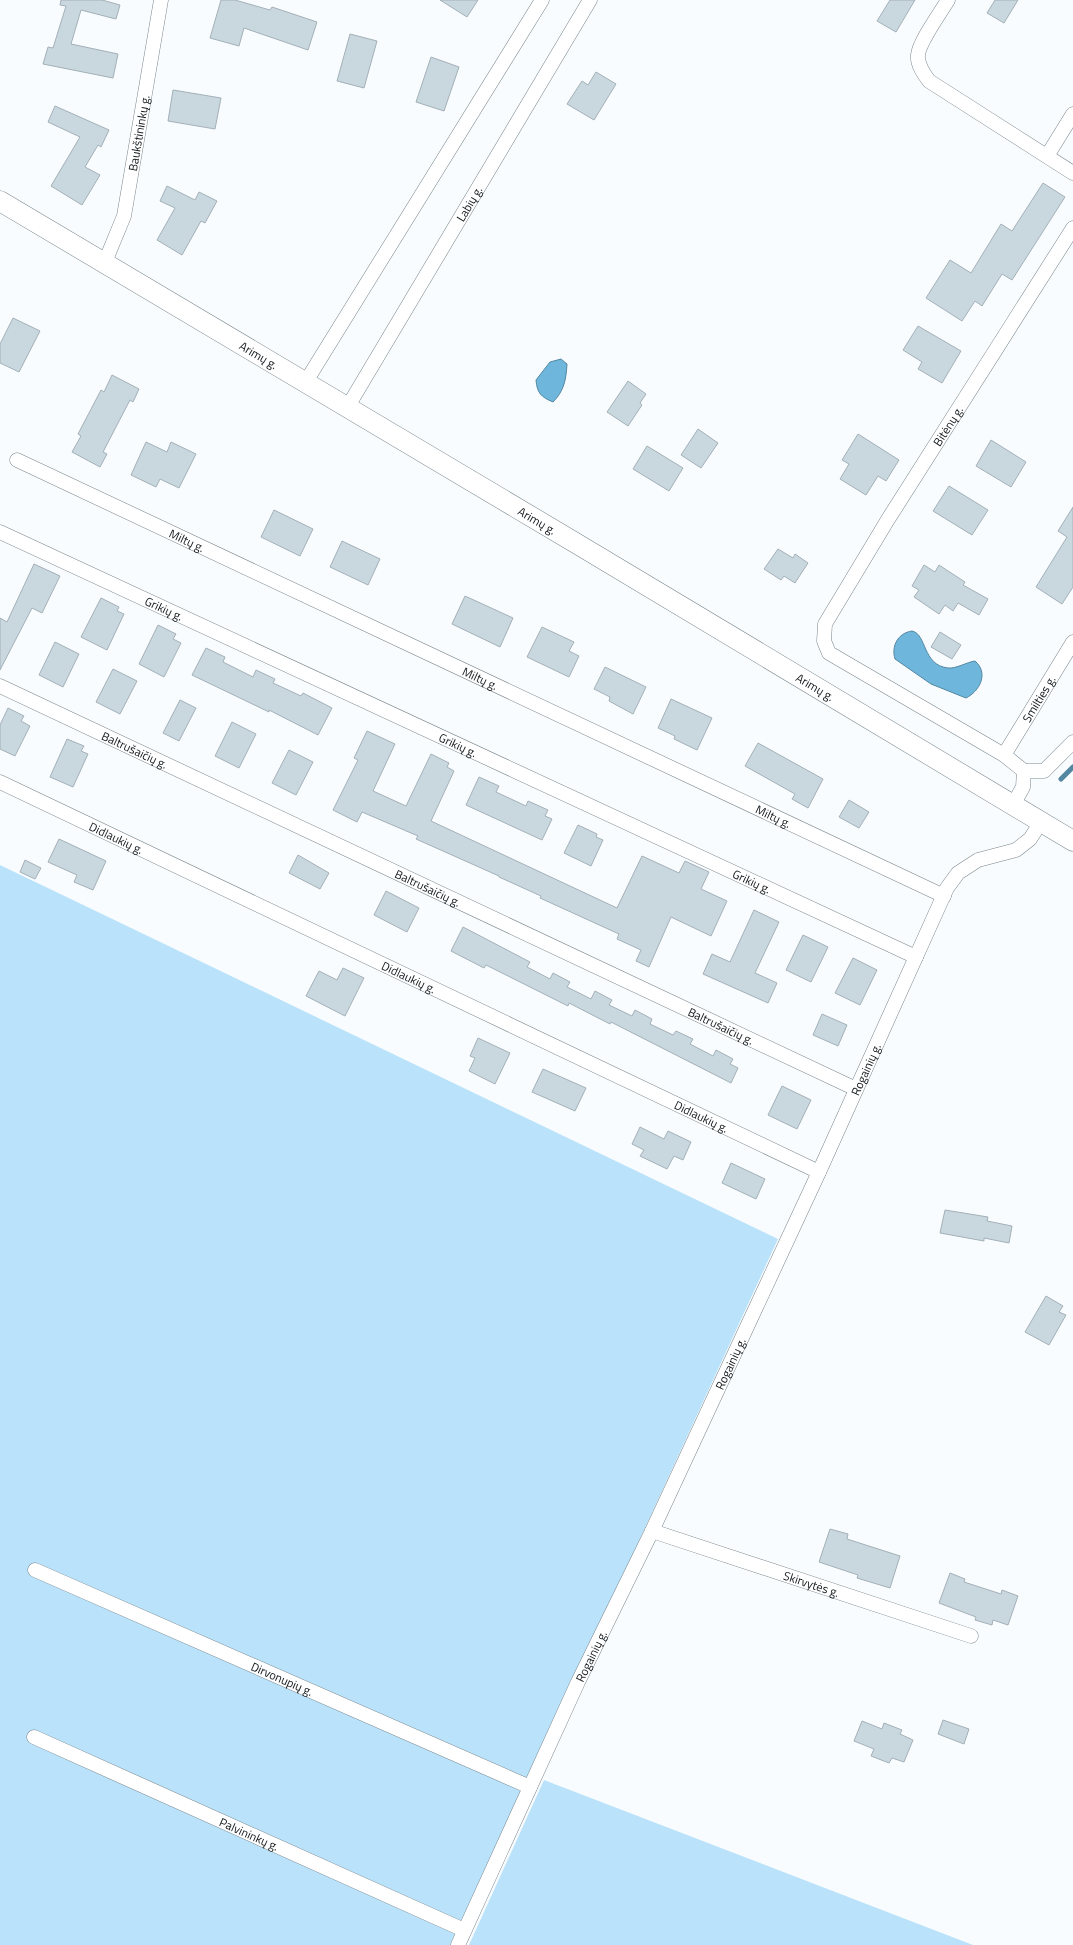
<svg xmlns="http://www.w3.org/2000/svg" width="1073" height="1945" font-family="'Titillium Web',sans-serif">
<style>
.green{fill:#bae3fb}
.water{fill:#6fb6dc;stroke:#5387a2}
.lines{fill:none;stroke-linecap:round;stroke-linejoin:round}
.stream{stroke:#5387a2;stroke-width:5}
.building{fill:#c9d7df;stroke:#a3b0b8}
.minor-casing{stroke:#79868d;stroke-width:15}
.secondary-casing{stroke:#79868d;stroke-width:21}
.minor{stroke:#fff;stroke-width:14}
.secondary{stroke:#fff;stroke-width:20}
.labels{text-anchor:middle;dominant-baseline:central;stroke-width:3.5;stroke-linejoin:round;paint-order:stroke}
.street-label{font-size:12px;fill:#13181b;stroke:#fff}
</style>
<rect width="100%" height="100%" fill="#f9fcfe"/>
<path class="green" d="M 0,865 L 778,1239 L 453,1945 L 0,1945 Z
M 544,1780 L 973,1945 L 469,1945 Z"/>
<path class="water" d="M 561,359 L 567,364 C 566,380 564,391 553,402 C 541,397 537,393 536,380 L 550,362 Z
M 912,631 C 927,634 922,665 948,668 C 956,669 967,662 975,661 C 989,673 980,691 966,698 L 931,684 L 895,659 C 891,646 898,633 912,631 Z"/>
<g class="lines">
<path class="stream" d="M 1061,779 L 1073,767"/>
</g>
<path class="building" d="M 61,0 L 102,0 L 120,5 L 116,19 L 81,10 L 71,44 L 118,54 L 113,78 L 43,64 L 48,47 L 53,48 L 66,6 L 60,5 Z
M 221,0 L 235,0 L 270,10 L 272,7 L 317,22 L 308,50 L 244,28 L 239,46 L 210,38 Z
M 440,0 L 478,0 L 467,17 Z
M 890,0 L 915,0 L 896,32 L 877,21 Z
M 995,0 L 1018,0 L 1004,23 L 987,13 Z
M 350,34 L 377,41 L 364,88 L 337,81 Z
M 431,57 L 459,67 L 444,111 L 416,102 Z
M 596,72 L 616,84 L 594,120 L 567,104 L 582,81 L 588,85 Z
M 173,90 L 221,98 L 215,129 L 168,121 Z
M 55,106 L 109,130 L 101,147 L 98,145 L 85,167 L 100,175 L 82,205 L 51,186 L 80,137 L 48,122 Z
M 1043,183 L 1065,197 L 1012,280 L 1002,274 L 982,306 L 975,301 L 962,321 L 926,298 L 950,260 L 971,273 L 1001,224 L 1012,231 Z
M 167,186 L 195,200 L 199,192 L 217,201 L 205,223 L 201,221 L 182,255 L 157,240 L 175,208 L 160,201 Z
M 13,318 L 40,331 L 19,372 L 0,363 L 0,344 Z
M 918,326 L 961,351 L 942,383 L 918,369 L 922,362 L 903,350 Z
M 112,375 L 139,389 L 133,402 L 130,400 L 103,452 L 107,454 L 100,467 L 72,452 L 81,436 L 78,434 L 101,390 L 104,392 Z
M 628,381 L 646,394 L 640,403 L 642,405 L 628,426 L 607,412 Z
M 698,429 L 718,443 L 701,468 L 681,455 Z
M 858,434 L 899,460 L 886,481 L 878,476 L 866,495 L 840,479 L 849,464 L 842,460 Z
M 991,440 L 1026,462 L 1011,487 L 976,466 Z
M 146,442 L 167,452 L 171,442 L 196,454 L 179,488 L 160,479 L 156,487 L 131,475 Z
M 647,446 L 683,468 L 669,491 L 633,469 Z
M 949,486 L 988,510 L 972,535 L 933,511 Z
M 1073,507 L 1073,587 L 1062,604 L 1036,587 L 1067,537 L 1058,531 Z
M 274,510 L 313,529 L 300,556 L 261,537 Z
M 342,541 L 380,559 L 368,585 L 330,567 Z
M 778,549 L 793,558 L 795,554 L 808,563 L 795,583 L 784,576 L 781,580 L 764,569 Z
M 34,564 L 60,576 L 42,613 L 32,608 L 0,670 L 0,618 L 7,622 Z
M 924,565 L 935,572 L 939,565 L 965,582 L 963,585 L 988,599 L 979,615 L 958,603 L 953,611 L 945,605 L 939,614 L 914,597 L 919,590 L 912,586 Z
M 465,596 L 513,618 L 500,647 L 452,624 Z
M 101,598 L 119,607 L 117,611 L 124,614 L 107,650 L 81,637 Z
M 158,625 L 176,634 L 173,639 L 181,643 L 164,677 L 139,664 Z
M 542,627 L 574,642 L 569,651 L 579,656 L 569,677 L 527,657 Z
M 940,632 L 961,645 L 952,659 L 931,647 Z
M 55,642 L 79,654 L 63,687 L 39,675 Z
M 206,648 L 225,657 L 223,662 L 253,677 L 256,670 L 275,679 L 273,683 L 301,696 L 303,693 L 332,708 L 318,735 L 269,710 L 269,712 L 192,675 Z
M 605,667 L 646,687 L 633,714 L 609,701 L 610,697 L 594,689 Z
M 113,669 L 137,681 L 120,714 L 96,702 Z
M 671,699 L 712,718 L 697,750 L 674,739 L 675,736 L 658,728 Z
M 180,700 L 196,708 L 179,741 L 163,733 Z
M 8,708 L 24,716 L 21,721 L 30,726 L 15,756 L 0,749 L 0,725 Z
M 232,722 L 256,734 L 239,768 L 215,756 Z
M 367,731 L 395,744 L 373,791 L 406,806 L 431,754 L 449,763 L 447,767 L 454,771 L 431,821 L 617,908 L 642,856 L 679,873 L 685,861 L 709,872 L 701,889 L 727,901 L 711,936 L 671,917 L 649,967 L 636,961 L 641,950 L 617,939 L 619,934 L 540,898 L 541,896 L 499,877 L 499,876 L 416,839 L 418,836 L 362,812 L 357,822 L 333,810 L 358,760 L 354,758 Z
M 67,739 L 84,746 L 81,751 L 88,754 L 73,787 L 50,777 Z
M 758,743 L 823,779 L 808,808 L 792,799 L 795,794 L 745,766 Z
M 289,750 L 313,762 L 296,795 L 272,783 Z
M 479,777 L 499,786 L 496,792 L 526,806 L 528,801 L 548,810 L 545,816 L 552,819 L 542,840 L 466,805 Z
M 849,800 L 869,812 L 859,828 L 839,817 Z
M 578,825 L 597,834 L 596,837 L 603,840 L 591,866 L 564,853 Z
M 59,839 L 106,861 L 93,890 L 74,882 L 77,875 L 48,862 Z
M 298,855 L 329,873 L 320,889 L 289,873 Z
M 25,860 L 41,868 L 35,879 L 20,872 Z
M 386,891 L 419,908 L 407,932 L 374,915 Z
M 754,910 L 779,922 L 755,973 L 777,983 L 768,1003 L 703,974 L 712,954 L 730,962 Z
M 463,927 L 530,962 L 527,967 L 550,979 L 553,973 L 570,982 L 567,987 L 591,999 L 595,991 L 612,1000 L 609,1005 L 632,1016 L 635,1010 L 652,1019 L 650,1024 L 673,1035 L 676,1031 L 693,1039 L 690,1044 L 713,1056 L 716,1050 L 733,1059 L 730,1064 L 738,1068 L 731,1083 L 611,1022 L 610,1024 L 569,1003 L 568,1006 L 486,965 L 484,968 L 451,951 Z
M 803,935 L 828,947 L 811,982 L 786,970 Z
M 853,958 L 877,970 L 860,1005 L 835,993 Z
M 343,968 L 364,978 L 345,1016 L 306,996 L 319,971 L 337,980 Z
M 822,1014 L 847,1025 L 838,1046 L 813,1035 Z
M 478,1038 L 510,1053 L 495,1084 L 469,1071 L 475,1058 L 470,1056 Z
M 543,1069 L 586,1088 L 575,1111 L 532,1092 Z
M 782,1086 L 811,1100 L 797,1129 L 768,1115 Z
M 640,1127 L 664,1139 L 668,1131 L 691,1142 L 683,1160 L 674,1156 L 667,1169 L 640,1156 L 644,1150 L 632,1144 Z
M 731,1163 L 765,1179 L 756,1199 L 722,1183 Z
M 945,1210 L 988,1217 L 987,1221 L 1012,1226 L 1009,1243 L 984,1238 L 984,1241 L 940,1233 Z
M 1046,1296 L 1063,1306 L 1059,1312 L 1066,1315 L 1049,1345 L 1025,1332 Z
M 830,1529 L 848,1534 L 847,1539 L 900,1556 L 890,1588 L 857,1578 L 858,1575 L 819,1562 Z
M 950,1573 L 965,1579 L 964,1582 L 1001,1594 L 1002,1590 L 1018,1596 L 1008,1625 L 993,1620 L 992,1625 L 975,1620 L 976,1617 L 939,1603 Z
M 943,1720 L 969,1729 L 964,1744 L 938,1734 Z
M 862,1721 L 882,1729 L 884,1723 L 902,1730 L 900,1734 L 913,1740 L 904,1762 L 892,1758 L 889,1763 L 871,1756 L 874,1749 L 854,1741 Z"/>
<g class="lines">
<defs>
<g id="minor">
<path d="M 948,0 C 941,12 919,42 918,55 C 917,65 924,74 929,81 L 1073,173"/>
<path d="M 1047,156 L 1073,114"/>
<path id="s1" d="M 105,262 L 124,216 L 161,0"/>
<path d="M 305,383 L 542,0"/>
<path id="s2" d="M 347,408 L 590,0"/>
<path id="s3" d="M 17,460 L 944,896"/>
<path id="s4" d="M 0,532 L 916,957"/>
<path id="s5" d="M 0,686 L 856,1089"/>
<path id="s6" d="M 1004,755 L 1073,642"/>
<path d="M 1024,771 L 1044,771 L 1073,742"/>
<path id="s7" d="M 0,782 L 819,1172"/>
<path id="s8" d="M 1013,805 L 1023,787 L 1024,771 L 1004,755 L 829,653 L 824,641 L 825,624 L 887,521 L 1073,228"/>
<path id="s9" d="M 652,1531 L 971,1636"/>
<path id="s10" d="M 35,1570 L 530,1787"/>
<path id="s11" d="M 34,1737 L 464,1930"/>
<path id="s12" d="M 458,1945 L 578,1682 L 652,1531 L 819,1172 L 947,888 L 958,873 L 978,860 L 1016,850 L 1030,839 L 1041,822"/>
</g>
<g id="secondary">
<path id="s13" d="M 0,201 L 574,542 L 1073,841"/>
</g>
</defs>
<use href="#minor" class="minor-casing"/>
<use href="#secondary" class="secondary-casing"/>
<use href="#minor" class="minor"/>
<use href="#secondary" class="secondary"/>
</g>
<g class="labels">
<g class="street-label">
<text stroke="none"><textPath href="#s1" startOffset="134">Baukštininkų g.</textPath></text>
<text stroke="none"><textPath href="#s2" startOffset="238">Labių g.</textPath></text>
<text stroke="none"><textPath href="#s13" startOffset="301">Arimų g.</textPath></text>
<text stroke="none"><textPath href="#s8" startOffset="528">Bitėnų g.</textPath></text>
<text stroke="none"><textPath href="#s13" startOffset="625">Arimų g.</textPath></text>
<text stroke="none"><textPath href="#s3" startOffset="188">Miltų g.</textPath></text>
<text stroke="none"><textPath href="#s4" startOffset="181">Grikių g.</textPath></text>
<text stroke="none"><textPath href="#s3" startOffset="512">Miltų g.</textPath></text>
<text stroke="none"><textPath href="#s13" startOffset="949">Arimų g.</textPath></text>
<text stroke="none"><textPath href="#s6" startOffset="66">Smilties g.</textPath></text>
<text stroke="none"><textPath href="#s4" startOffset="505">Grikių g.</textPath></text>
<text stroke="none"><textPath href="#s5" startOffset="149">Baltrušaičių g.</textPath></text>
<text stroke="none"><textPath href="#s3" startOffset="836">Miltų g.</textPath></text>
<text stroke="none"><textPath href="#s7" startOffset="129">Didlaukių g.</textPath></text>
<text stroke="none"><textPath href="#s4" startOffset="829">Grikių g.</textPath></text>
<text stroke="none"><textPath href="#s5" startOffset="473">Baltrušaičių g.</textPath></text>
<text stroke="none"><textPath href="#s7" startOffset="453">Didlaukių g.</textPath></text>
<text stroke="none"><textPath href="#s5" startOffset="797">Baltrušaičių g.</textPath></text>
<text stroke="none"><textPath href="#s12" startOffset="966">Rogainių g.</textPath></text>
<text stroke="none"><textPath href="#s7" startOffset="777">Didlaukių g.</textPath></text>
<text stroke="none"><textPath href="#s12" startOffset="642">Rogainių g.</textPath></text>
<text stroke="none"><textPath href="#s9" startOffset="168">Skirvytės g.</textPath></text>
<text stroke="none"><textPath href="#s12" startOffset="318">Rogainių g.</textPath></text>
<text stroke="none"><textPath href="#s10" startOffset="270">Dirvonupių g.</textPath></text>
<text stroke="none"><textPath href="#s11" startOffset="236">Palvininkų g.</textPath></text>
</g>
</g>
</svg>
